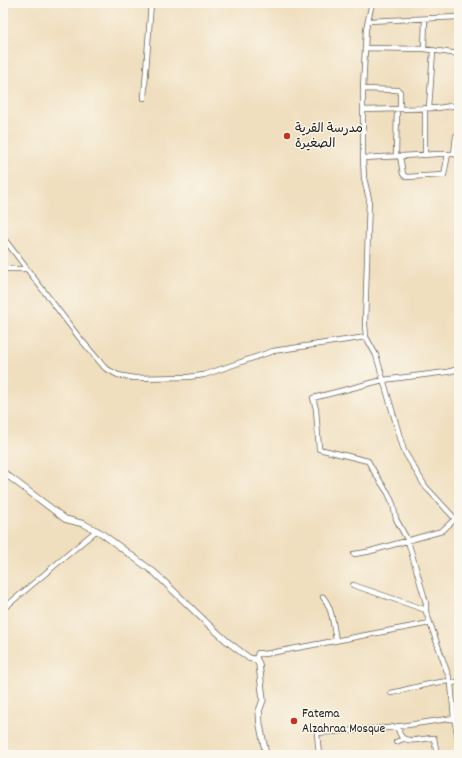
<svg xmlns="http://www.w3.org/2000/svg" width="462" height="758" font-family="Dekko,'Playpen Sans Arabic',sans-serif">
<style>
.lines{fill:none;stroke-linecap:round;stroke-linejoin:round}
.minor-casing{stroke:#666055;stroke-width:6}
.major-casing{stroke:#666055;stroke-width:7}
.minor{stroke:#fff;stroke-width:4.5}
.major{stroke:#fff;stroke-width:5.5}
.poi-dot{fill:#c8321e;stroke:#fbf7ec;stroke-width:1.5}
.labels{text-anchor:middle;dominant-baseline:central;stroke-width:3;stroke-linejoin:round;paint-order:stroke}
.poi-label{font-size:13px;fill:#1c1c1c;stroke:#fbf7ec;text-anchor:start}
</style>
<rect width="100%" height="100%" fill="#fbf7ec"/>
<filter id="ink" filterUnits="userSpaceOnUse"><feTurbulence type="fractalNoise" baseFrequency=".025" numOctaves="2"/><feDisplacementMap in="SourceGraphic" scale="8" xChannelSelector="R" yChannelSelector="G"/><feConvolveMatrix kernelMatrix="1 2 1 2 8 2 1 2 1" color-interpolation-filters="sRGB"/></filter>
<filter id="wash" filterUnits="userSpaceOnUse"><feTurbulence type="fractalNoise" baseFrequency=".012" numOctaves="4" result="noise"/><feDisplacementMap in="SourceGraphic" scale="16" xChannelSelector="R" yChannelSelector="G"/><feGaussianBlur stdDeviation="0.9" result="paint"/><feColorMatrix in="noise" values="0 0 0 0 0 0 0 0 0 0 0 0 0 0 0 0 0 1.4 0 .05"/><feComposite in="paint" operator="in"/></filter>
<g filter="url(#wash)">
<rect width="100%" height="100%" fill="#f0dfbf"/>
</g>
<g filter="url(#ink)">
<g class="lines">
<defs>
<path id="minor" d="M 372,3 L 366,29 L 363,89 L 363,158 L 364,178 L 369,199 L 365,324 L 366,337 L 376,355 L 404,451 L 425,486 L 459,523
M 368,21 L 459,17
M 366,48 L 424,49 L 459,54
M 424,49 L 425,19
M 363,89 L 398,90 L 400,92 L 400,109
M 144,98 L 151,3
M 425,108 L 425,154
M 429,108 L 433,51
M 363,110 L 437,108 L 459,105
M 454,154 L 456,136 L 459,133
M 396,156 L 397,109
M 400,156 L 403,174 L 406,177 L 444,175 L 448,154
M 363,158 L 439,154 L 454,154 L 459,156
M 5,240 L 78,336 L 105,368 L 118,375 L 134,378 L 188,377 L 204,375 L 273,351 L 366,337
M 3,269 L 27,269
M 354,554 L 367,552 L 442,531 L 455,519
M 353,585 L 426,610
M 323,597 C 333,609 333,626 336,640
M 3,609 L 97,530
M 430,623 L 426,612 L 426,603 L 408,541 L 396,519 L 393,504 L 388,493 L 376,475 L 368,461 L 319,449 L 316,409 L 313,398 L 383,380 L 447,372 L 459,369
M 256,659 L 258,653 L 265,654 L 430,623 L 451,683 L 454,718 L 459,743
M 451,683 L 459,682
M 391,693 C 411,689 430,682 450,681
M 397,726 C 398,729 399,733 401,736 C 406,744 425,738 434,738 L 437,755
M 396,742 L 403,739
M 319,755 L 317,733 L 388,728 L 454,718"/>
<path id="major" d="M 3,472 L 60,515 L 65,519 L 84,524 L 101,533 L 155,573 L 209,625 L 228,642 L 249,658 L 257,660 L 259,664 L 263,700 L 259,711 L 260,725 L 266,755"/>
</defs>
<use href="#minor" class="minor-casing"/>
<use href="#major" class="major-casing"/>
<use href="#minor" class="minor"/>
<use href="#major" class="major"/>
</g>
</g>
<g class="poi-dot">
<circle cx="287" cy="136" r="4"/>
<circle cx="294" cy="721" r="4"/>
</g>
<g class="labels">
<g class="poi-label">
<text x="295" y="129">مدرسة القرية<tspan x="295" dy="15">الصغيرة</tspan></text>
<text x="302" y="714">Fatema<tspan x="302" dy="15">Alzahraa Mosque</tspan></text>
</g>
</g>
<rect width="462" height="758" fill="none" stroke="#fbf7ec" stroke-width="16"/>
</svg>
